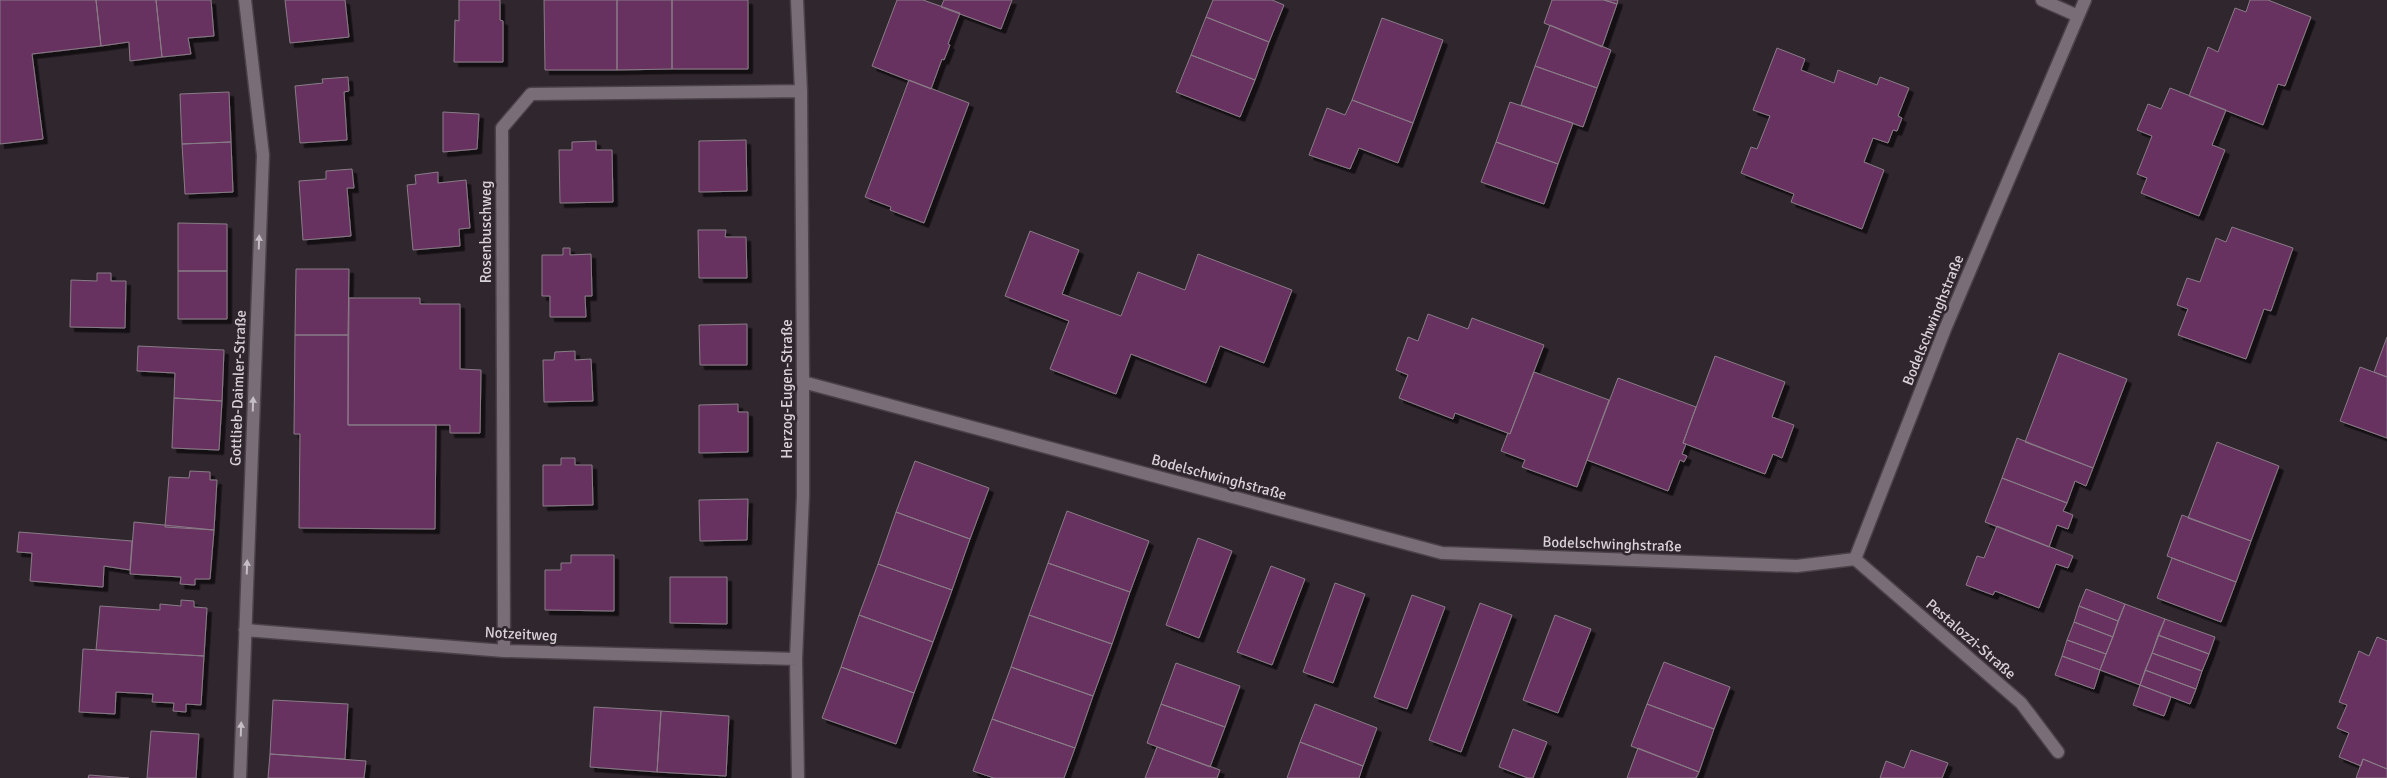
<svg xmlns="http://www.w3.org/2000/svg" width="2387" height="778" font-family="Signika,sans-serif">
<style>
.building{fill:#683260;stroke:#887c86;filter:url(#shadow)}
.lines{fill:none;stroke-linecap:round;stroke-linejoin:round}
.minor-casing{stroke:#4a4248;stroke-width:15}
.minor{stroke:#796d77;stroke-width:12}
.oneway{fill:#c5bec4}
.labels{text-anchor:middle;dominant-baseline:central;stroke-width:5;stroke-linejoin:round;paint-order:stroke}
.street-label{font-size:15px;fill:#d8d2d7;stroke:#30262e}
</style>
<defs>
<filter id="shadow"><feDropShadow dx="4.5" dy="4.5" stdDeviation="0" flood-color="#0009"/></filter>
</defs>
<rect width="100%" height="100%" fill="#30262e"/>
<path class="building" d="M 0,0 L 96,0 L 101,46 L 32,54 L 43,139 L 0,144 Z
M 96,0 L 156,0 L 162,57 L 130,61 L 129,42 L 101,46 Z
M 156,0 L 211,0 L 214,36 L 188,38 L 191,54 L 162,57 Z
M 285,0 L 345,0 L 349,37 L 290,43 Z
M 459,0 L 500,0 L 500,20 L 503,21 L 503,62 L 454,62 L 455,20 L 459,21 Z
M 544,0 L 617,0 L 617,70 L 545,70 Z
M 617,0 L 672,0 L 672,69 L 617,70 Z
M 672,0 L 748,0 L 748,69 L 672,69 Z
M 897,0 L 923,0 L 960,13 L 948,44 L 950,45 L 944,60 L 942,59 L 931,89 L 872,66 Z
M 944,0 L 1012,0 L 1001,29 L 941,7 Z
M 1213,0 L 1272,0 L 1284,5 L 1269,42 L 1206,17 Z
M 1552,0 L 1604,0 L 1617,4 L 1602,47 L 1544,23 Z
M 1604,0 L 1618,0 L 1617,4 Z
M 2250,0 L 2268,0 L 2311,17 L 2285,86 L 2278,84 L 2263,125 L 2189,96 L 2208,47 L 2218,52 L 2235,8 L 2246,12 Z
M 1206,17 L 1269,42 L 1255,80 L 1191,55 Z
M 1382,18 L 1443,40 L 1413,123 L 1352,100 Z
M 1550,25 L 1611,50 L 1597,88 L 1535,66 Z
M 1777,48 L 1805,59 L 1801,70 L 1834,83 L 1838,70 L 1877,85 L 1880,77 L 1909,88 L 1898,116 L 1902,118 L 1897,131 L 1893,130 L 1888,143 L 1873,138 L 1864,162 L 1884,170 L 1862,229 L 1791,202 L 1794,194 L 1741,173 L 1751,147 L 1757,149 L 1770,116 L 1753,110 Z
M 1191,55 L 1255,80 L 1240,117 L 1176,92 Z
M 1535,66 L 1597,88 L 1583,127 L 1521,105 Z
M 348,77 L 349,91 L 344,92 L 347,140 L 300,143 L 295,86 L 323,83 L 322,79 Z
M 909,80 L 969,103 L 924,223 L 890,210 L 891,207 L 865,197 Z
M 2170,88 L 2226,110 L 2212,145 L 2225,150 L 2199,216 L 2141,193 L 2147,178 L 2137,174 L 2152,136 L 2137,130 L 2148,104 L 2161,109 Z
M 229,92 L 231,142 L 182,144 L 180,94 Z
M 1352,100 L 1413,123 L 1398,163 L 1359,148 L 1350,169 L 1309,155 L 1327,108 L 1345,115 Z
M 1510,102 L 1573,123 L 1558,164 L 1496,142 Z
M 443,112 L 479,114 L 477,149 L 443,152 Z
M 746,140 L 747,191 L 699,192 L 699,141 Z
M 596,141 L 596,150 L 612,150 L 613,202 L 560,203 L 559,150 L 572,150 L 572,142 Z
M 231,142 L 233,192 L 185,194 L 182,144 Z
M 1496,142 L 1558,164 L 1544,204 L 1481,182 Z
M 352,169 L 354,188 L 347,188 L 351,236 L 303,240 L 299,181 L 326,179 L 326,171 Z
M 438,172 L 438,183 L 466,180 L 470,228 L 459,229 L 460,246 L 413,250 L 407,185 L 416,184 L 415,175 Z
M 178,223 L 227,224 L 227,271 L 178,271 Z
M 2232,227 L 2293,248 L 2271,311 L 2264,309 L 2246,359 L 2178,335 L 2188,309 L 2177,305 L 2187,278 L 2200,282 L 2216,238 L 2226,242 Z
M 698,230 L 726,230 L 725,237 L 746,237 L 747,278 L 699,278 Z
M 1030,231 L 1079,250 L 1062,294 L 1121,316 L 1138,272 L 1185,290 L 1198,254 L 1292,290 L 1264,363 L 1220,346 L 1206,383 L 1131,354 L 1116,394 L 1050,369 L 1069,321 L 1005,296 Z
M 563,248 L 570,248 L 570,255 L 591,254 L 592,296 L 585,296 L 586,317 L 550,317 L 550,296 L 542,296 L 542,255 L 563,255 Z
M 296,269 L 349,269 L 348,335 L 295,335 Z
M 178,271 L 227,271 L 227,319 L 178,319 Z
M 97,273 L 111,273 L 111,281 L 126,281 L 125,328 L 70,327 L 71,280 L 97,281 Z
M 349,298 L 420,298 L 420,304 L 460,304 L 460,369 L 481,370 L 480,433 L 450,433 L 450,425 L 348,425 Z
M 1428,314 L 1468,329 L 1472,318 L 1544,345 L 1510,434 L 1455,413 L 1453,419 L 1399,398 L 1408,375 L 1396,370 L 1408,337 L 1418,341 Z
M 747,324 L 747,365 L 700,365 L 699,325 Z
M 295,335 L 348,335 L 348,425 L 436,425 L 435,529 L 299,528 L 300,434 L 294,434 Z
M 2387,337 L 2387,377 L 2374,372 Z
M 138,346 L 224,350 L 222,401 L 174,398 L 175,373 L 137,371 Z
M 575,351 L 575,360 L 591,359 L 593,401 L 544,402 L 543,360 L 554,360 L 555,352 Z
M 2059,353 L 2127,379 L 2093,468 L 2025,442 Z
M 1715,356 L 1785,382 L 1772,417 L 1794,425 L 1782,458 L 1773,454 L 1765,474 L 1683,443 Z
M 2360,367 L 2387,377 L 2387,438 L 2340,421 Z
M 1534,372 L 1609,400 L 1577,487 L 1522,467 L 1525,460 L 1501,451 L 1508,433 L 1510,434 Z
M 1618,378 L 1696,407 L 1683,443 L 1686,444 L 1682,454 L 1687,456 L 1684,462 L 1680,460 L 1668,491 L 1587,460 Z
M 174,398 L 222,401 L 219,450 L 172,448 Z
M 738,404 L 738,412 L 748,412 L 748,452 L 699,453 L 699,405 Z
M 2017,438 L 2093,468 L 2086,486 L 2075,481 L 2067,503 L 2002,478 Z
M 2217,442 L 2279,466 L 2251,541 L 2188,518 Z
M 561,458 L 575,458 L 575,465 L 592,465 L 593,505 L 543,506 L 543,465 L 561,465 Z
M 915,461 L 989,488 L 970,539 L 896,512 Z
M 190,471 L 210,472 L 210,480 L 217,480 L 214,530 L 165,527 L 169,477 L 189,478 Z
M 2002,478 L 2067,503 L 2063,511 L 2073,515 L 2068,529 L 2057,525 L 2049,547 L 1985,522 Z
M 748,499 L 747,540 L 700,541 L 699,500 Z
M 1067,511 L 1149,541 L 1130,592 L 1048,563 Z
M 896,512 L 970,539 L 952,590 L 878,564 Z
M 2182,515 L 2251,541 L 2236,582 L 2167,556 Z
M 134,522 L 214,530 L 210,579 L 195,579 L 195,585 L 180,584 L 181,577 L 130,574 Z
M 1997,526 L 2073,556 L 2068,568 L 2056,564 L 2039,608 L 1995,591 L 1993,595 L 1966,585 L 1977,556 L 1984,558 Z
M 19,532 L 132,541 L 130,570 L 104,566 L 103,587 L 30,581 L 32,553 L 17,552 Z
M 1198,538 L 1232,551 L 1199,638 L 1166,625 Z
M 571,555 L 614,555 L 614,611 L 545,610 L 545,570 L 561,570 L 561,563 L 571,563 Z
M 2172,558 L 2236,582 L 2221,622 L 2157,598 Z
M 1048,563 L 1130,592 L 1112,644 L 1029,615 Z
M 878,564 L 952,590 L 933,642 L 859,615 Z
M 1271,566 L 1305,579 L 1272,665 L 1237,652 Z
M 670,577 L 727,577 L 727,624 L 670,623 Z
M 1335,583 L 1365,594 L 1333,683 L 1303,672 Z
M 2086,589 L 2125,604 L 2118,621 L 2079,606 Z
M 1412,595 L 1445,607 L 1407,709 L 1374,697 Z
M 181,600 L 194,601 L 194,607 L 207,608 L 204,656 L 96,650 L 100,606 L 160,610 L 160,604 L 181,606 Z
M 1480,603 L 1512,615 L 1461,752 L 1429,740 Z
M 2125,604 L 2165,619 L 2140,685 L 2100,670 Z
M 2079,606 L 2118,621 L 2113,637 L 2074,622 Z
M 859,615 L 933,642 L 914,693 L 841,667 Z
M 1029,615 L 1112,644 L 1093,696 L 1011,667 Z
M 1555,615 L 1591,629 L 1558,713 L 1523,700 Z
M 2165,619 L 2215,637 L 2209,654 L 2158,635 Z
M 2074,622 L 2113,637 L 2106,654 L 2067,640 Z
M 2158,635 L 2209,654 L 2202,671 L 2152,653 Z
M 2377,637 L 2387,641 L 2387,769 L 2363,759 L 2361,766 L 2339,757 L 2349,733 L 2337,728 L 2347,705 L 2339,702 L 2359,651 L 2369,656 Z
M 2067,640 L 2106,654 L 2100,670 L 2062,656 Z
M 83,649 L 204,656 L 201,705 L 186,704 L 186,712 L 173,711 L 174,703 L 152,702 L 153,694 L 116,692 L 115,714 L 79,712 Z
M 2152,653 L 2202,671 L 2196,689 L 2145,670 Z
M 2062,656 L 2100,670 L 2094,689 L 2055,675 Z
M 1664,662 L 1730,687 L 1714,729 L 1647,704 Z
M 1176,663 L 1240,686 L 1225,727 L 1161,704 Z
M 841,667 L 914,693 L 896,744 L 822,718 Z
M 1011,667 L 1093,696 L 1075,748 L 992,719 Z
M 2145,670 L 2196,689 L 2190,704 L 2140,685 Z
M 2140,685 L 2171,697 L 2164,716 L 2133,705 Z
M 273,700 L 348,704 L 345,759 L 270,754 Z
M 1161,704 L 1225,727 L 1210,767 L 1147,743 Z
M 1315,704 L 1377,728 L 1363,766 L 1300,742 Z
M 1647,704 L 1714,729 L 1699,772 L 1631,746 Z
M 594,707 L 661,711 L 657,772 L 590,767 Z
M 661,711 L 729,716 L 726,776 L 657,772 Z
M 992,719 L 1075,748 L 1064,778 L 994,778 L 973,771 Z
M 1513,729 L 1547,742 L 1533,778 L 1528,778 L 1499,767 Z
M 151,731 L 199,734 L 196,778 L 147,778 Z
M 1300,742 L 1363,766 L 1359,778 L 1287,778 Z
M 1157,747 L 1220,770 L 1217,778 L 1145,778 Z
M 1638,748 L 1699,772 L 1696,778 L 1627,778 Z
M 1911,750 L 1948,763 L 1942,778 L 1880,778 L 1886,761 L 1904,768 Z
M 270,754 L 366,761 L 364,778 L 268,778 Z
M 2363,759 L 2387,769 L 2387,778 L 2356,778 Z
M 89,775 L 129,778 L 88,778 Z"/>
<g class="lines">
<defs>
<path id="minor" d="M 797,0 L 801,91 L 803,382 L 803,496 L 796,659 L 798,778
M 2042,0 L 2078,16
M 803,382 L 1442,553 L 1797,566 L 1855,559 L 1945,329 L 2085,0
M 1855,559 L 2021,703 L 2058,752
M 245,630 L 504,651 L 796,659
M 504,651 L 502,128 L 531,94 L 801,91
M 240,778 L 263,155 L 245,0"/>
</defs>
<use href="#minor" class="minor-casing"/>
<use href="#minor" class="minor"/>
</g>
<defs><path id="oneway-solid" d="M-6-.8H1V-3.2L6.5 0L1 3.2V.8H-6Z" transform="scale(1.25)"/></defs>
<g class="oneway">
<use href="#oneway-solid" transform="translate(259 242) rotate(-88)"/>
<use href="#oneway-solid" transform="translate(253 404) rotate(-88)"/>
<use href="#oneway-solid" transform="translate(247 567) rotate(-88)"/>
<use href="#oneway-solid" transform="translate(241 729) rotate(-88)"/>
</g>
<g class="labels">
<g class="street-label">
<text transform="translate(486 232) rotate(-90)">Rosenbuschweg</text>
<text transform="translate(1933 320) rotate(-68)">Bodelschwinghstraße</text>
<text transform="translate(238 388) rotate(-88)">Gottlieb-Daimler-Straße</text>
<text transform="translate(787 389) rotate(-90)">Herzog-Eugen-Straße</text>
<text transform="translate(1219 477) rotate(15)">Bodelschwinghstraße</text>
<text transform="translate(1612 544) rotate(2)">Bodelschwinghstraße</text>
<text transform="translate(521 634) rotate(3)">Notzeitweg</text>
<text transform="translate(1971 639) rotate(41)">Pestalozzi-Straße</text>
</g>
</g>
</svg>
